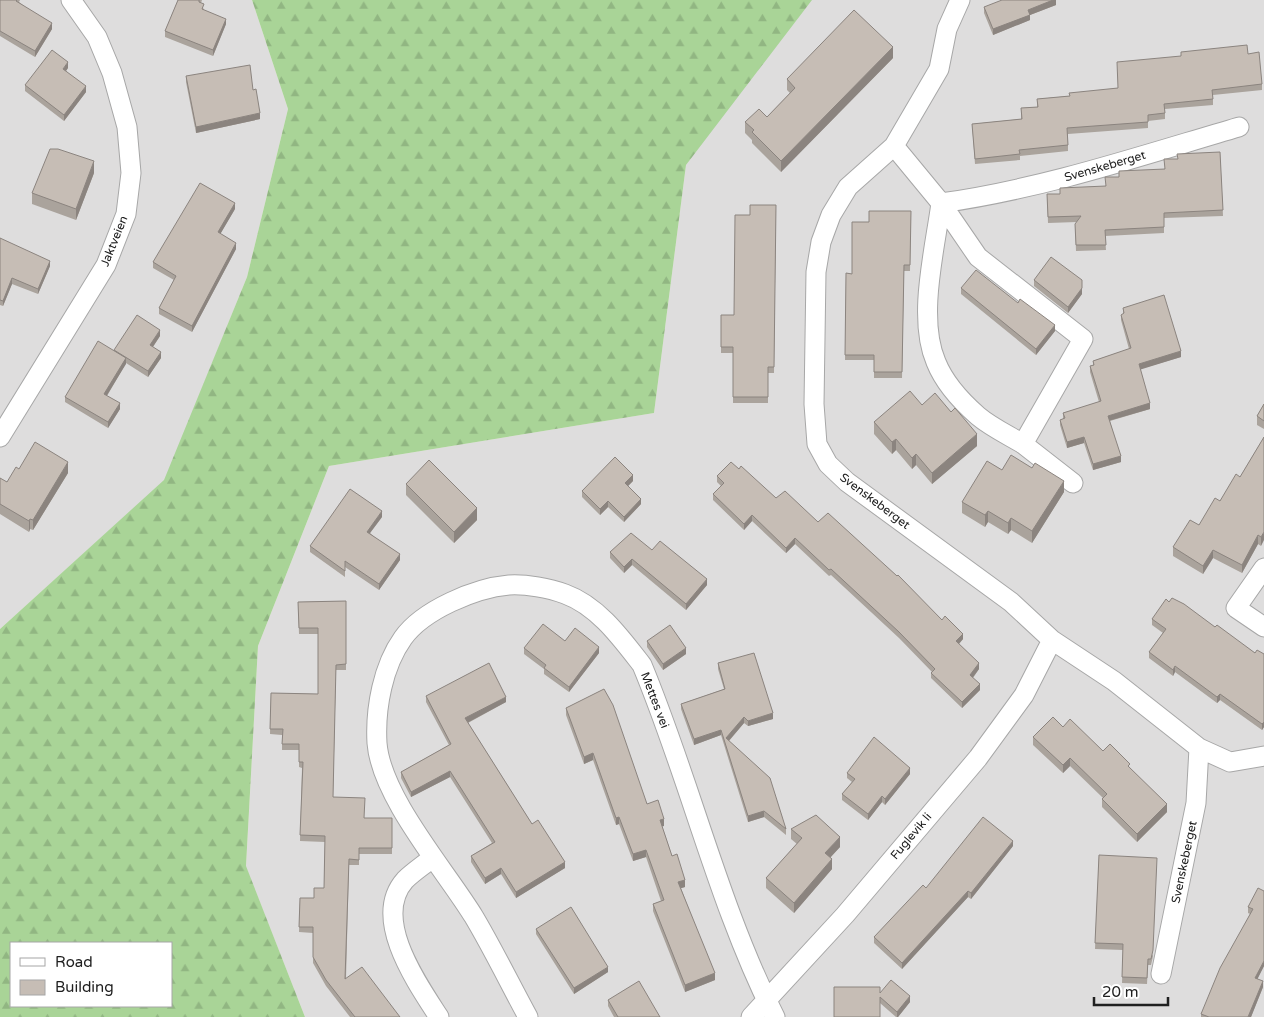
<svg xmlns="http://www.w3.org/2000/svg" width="1264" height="1017" font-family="'Varela Round',sans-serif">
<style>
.residential{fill:#dedddd}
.forest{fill:url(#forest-firs);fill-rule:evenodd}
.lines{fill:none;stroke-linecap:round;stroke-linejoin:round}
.street-casing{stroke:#a7a7a7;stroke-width:21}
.street{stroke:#fff;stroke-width:19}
.wall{fill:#aaa39c}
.shaded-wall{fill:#8b847f}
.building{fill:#c6bdb5;stroke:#8b847f}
.labels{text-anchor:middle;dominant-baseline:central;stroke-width:4.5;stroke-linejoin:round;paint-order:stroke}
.street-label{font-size:12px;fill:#202020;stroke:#fff}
</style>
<defs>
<pattern id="forest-firs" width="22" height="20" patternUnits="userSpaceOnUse" patternTransform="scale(1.25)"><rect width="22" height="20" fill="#a9d497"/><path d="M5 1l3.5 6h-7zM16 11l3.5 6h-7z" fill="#91b682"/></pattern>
</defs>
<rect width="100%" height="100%" fill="#f2eee6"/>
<path class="residential" d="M 0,0 L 252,0 L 288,109 L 247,277 L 165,480 L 0,629 Z
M 795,0 L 1264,0 L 1264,1017 L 305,1017 L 246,867 L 258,646 L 329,466 L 654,413 L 686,165 Z"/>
<path class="forest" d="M 252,0 L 812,0 L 686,165 L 654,413 L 329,466 L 258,646 L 246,866 L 305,1017 L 0,1017 L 0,629 L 164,480 L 247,277 L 288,109 ZM 11,943 L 171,943 L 171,1006 L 11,1006 Z"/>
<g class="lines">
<defs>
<path id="street" d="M 960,0 L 947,29 L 939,69 L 894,146 L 848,187 L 831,215 L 821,242 L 816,272 L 814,404 L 817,444 L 828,464 L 847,482 L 1011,602 L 1052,640 L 1114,681 L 1199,748 L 1230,762 L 1264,756
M 894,146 L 941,203 C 1042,189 1140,156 1239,127
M 941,203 L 978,257 L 1083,339 L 1023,444 C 1008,435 991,427 978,416 C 962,402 944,382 936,362 C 917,318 935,249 941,203 Z
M 0,437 L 106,265 L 126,214 L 131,173 L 127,127 L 112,73 L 97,37 L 71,0
M 1023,444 L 1073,483
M 1264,568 L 1236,608 L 1264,627
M 432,858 C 424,865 413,872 405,880 C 371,918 417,983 439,1017
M 1161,974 L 1196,803 L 1199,748
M 528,1017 C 510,984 493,949 474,917 C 446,871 381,797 377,743 C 375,708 383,666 403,638 C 423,610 475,588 509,585 C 526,584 549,588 565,594 C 598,606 621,638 642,665 C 690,780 719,907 775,1017
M 751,1017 L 845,915 L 978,758 L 1024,695 L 1052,640"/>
</defs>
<use href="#street" class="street-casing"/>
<use href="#street" class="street"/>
</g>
<path class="wall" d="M 0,0 L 20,0 L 19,2 L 52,29 L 35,57 L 0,36 Z
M 178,0 L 202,0 L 201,3 L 204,10 L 226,24 L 213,56 L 165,37 L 165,31 Z
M 1056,0 L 1056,5 L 1030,15 L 1030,20 L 993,35 L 984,13 L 984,7 Z
M 1181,52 L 1248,54 L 1262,84 L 1262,90 L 1213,95 L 1213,105 L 1165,109 L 1165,119 L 1148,121 L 1148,128 L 1068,134 L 1068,151 L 1020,156 L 1020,160 L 975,164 L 972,124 L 1021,119 L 1021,108 L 1037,107 L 1037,99 L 1069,96 L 1118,88 L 1181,57 Z
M 893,58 L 781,172 L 752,143 L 752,140 L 745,133 L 745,122 L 767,117 L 790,93 L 787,90 L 787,79 Z
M 68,68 L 66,71 L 86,92 L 64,121 L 25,91 L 25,85 Z
M 186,76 L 253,90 L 260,119 L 196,133 L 186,82 Z
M 1220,152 L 1223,216 L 1164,218 L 1164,233 L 1105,236 L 1106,250 L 1076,251 L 1075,224 L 1077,222 L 1048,223 L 1047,194 L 1060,194 L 1105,186 L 1119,177 L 1164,169 L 1178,159 Z
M 94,173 L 76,220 L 32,204 L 32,193 Z
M 776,205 L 774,373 L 768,373 L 768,403 L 733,403 L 733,353 L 721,353 L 721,315 L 734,315 L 750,215 Z
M 235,209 L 220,234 L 236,249 L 192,332 L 159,314 L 159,308 L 174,280 L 153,268 L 153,262 Z
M 911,211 L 910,271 L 904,271 L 902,378 L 874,378 L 874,360 L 845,360 L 846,273 L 852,274 L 869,222 Z
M 0,238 L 50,266 L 38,294 L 12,284 L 3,306 L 0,305 Z
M 1034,280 L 1082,294 L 1068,313 L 1034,286 Z
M 961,288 L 1055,331 L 1036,355 L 961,294 Z
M 1123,308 L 1181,357 L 1140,369 L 1150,409 L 1110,421 L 1121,462 L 1093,470 L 1084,443 L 1067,448 L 1060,425 L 1060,420 L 1063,419 L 1063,413 L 1099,402 L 1090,372 L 1090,366 L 1093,366 L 1093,361 L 1129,349 L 1121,320 L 1121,315 L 1123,314 Z
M 160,336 L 153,347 L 161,358 L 148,377 L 126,363 L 107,396 L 120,409 L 108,428 L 65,402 L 65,397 L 114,351 L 114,350 Z
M 1264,404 L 1264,429 L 1257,425 L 1257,416 Z
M 922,405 L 977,446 L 932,484 L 916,465 L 912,469 L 896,450 L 892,454 L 874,434 L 874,422 Z
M 1264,437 L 1261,546 L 1258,544 L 1242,573 L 1213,558 L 1203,574 L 1173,556 L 1173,547 L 1199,525 L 1240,477 Z
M 19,469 L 68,473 L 33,530 L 30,529 L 29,532 L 0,514 L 0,478 L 7,482 Z
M 739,469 L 776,498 L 818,522 L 942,620 L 963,639 L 959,644 L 979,669 L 973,678 L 980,690 L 962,708 L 931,678 L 931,673 L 932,672 L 899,638 L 831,575 L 829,576 L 795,544 L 786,553 L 752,521 L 744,530 L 713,500 L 713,494 L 721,486 L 717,482 L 717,476 Z
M 1002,470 L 1064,492 L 1032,543 L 1011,530 L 1008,534 L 988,522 L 985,527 L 962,513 L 962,502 Z
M 633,481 L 628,486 L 641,504 L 624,522 L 608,507 L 600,515 L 582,497 L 582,491 Z
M 406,484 L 477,520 L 454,543 L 406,495 Z
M 382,517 L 370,533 L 400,560 L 379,590 L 345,567 L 345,577 L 310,552 L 310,546 Z
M 652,550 L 707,585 L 686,610 L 632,565 L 624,573 L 610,558 L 610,552 Z
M 346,601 L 346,670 L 336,670 L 333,797 L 364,818 L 392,824 L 392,854 L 359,854 L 359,865 L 349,865 L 346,979 L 400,1017 L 350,1017 L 326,986 L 313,963 L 313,933 L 299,932 L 300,898 L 314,898 L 324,888 L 325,842 L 300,841 L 302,768 L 299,767 L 299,750 L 282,750 L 282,735 L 270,734 L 271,693 L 318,694 L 318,634 L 299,634 L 298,602 Z
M 1169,602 L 1215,627 L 1255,653 L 1264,654 L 1264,727 L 1262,730 L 1220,700 L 1217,703 L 1175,672 L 1173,676 L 1149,658 L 1149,652 L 1163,633 L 1152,625 L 1152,619 Z
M 565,641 L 599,653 L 569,692 L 544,674 L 544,669 L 524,654 L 524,648 Z
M 647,641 L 686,654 L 663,670 L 647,647 Z
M 718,663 L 773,719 L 748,726 L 744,723 L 729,741 L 786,829 L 786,835 L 764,817 L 748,822 L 721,735 L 694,745 L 681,709 L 681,704 L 724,689 L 718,669 Z
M 426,696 L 506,702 L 468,723 L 532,824 L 565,868 L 516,898 L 501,874 L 485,884 L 471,862 L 471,856 L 492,843 L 450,777 L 411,797 L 401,778 L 401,772 L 449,745 L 426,702 Z
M 566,708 L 647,804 L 664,826 L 662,826 L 672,856 L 685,887 L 681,888 L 715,980 L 685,992 L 653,911 L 653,904 L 661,901 L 646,857 L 633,861 L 619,824 L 616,825 L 593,760 L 584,764 L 566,715 Z
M 1063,727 L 1130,768 L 1167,812 L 1137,842 L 1102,807 L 1102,799 L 1103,798 L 1070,766 L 1063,773 L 1033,745 L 1033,737 Z
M 847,773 L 910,774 L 885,805 L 882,802 L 868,820 L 842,800 L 842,794 L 852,782 L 847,778 Z
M 791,829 L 840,847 L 830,858 L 832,869 L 794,913 L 766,888 L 766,878 L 797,844 L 791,839 Z
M 1013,846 L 971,899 L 968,897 L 902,969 L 874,943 L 874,937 L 926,888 Z
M 1099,855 L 1153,956 L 1151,965 L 1148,965 L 1147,984 L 1122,983 L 1123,950 L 1095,949 Z
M 1264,891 L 1264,966 L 1257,979 L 1263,987 L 1251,1017 L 1201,1017 L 1201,1014 L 1250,914 L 1248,913 L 1248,907 Z
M 536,929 L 608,972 L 574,994 L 536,934 Z
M 880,993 L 910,1002 L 898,1017 L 896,1017 L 880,1003 Z
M 608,1000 L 660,1017 L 614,1017 L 608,1006 Z"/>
<path class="shaded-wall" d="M 1053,0 L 1056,0 L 1056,5 L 1030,15 L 1030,20 L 993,35 L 993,29 L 1028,10 Z
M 226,19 L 226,24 L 213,56 L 213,50 Z
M 52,23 L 52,29 L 35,57 L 35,51 Z
M 893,47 L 893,58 L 781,172 L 781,161 Z
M 68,62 L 68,68 L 63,75 L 63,69 Z
M 86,86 L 86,92 L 64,121 L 64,115 Z
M 260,113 L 260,119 L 196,133 L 196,127 Z
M 94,161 L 94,173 L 76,220 L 76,209 Z
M 235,203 L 235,209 L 218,238 L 218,232 Z
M 236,243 L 236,249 L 192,332 L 192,326 Z
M 50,261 L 50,266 L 38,294 L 38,289 Z
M 12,278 L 12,284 L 3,306 L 3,301 Z
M 1082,288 L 1082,294 L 1068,313 L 1068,307 Z
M 1055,325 L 1055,331 L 1036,355 L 1036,349 Z
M 160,330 L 160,336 L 150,351 L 150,345 Z
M 1181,351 L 1181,357 L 1139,370 L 1139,364 Z
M 161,352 L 161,358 L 148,377 L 148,371 Z
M 126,358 L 126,364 L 104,400 L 104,394 Z
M 120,403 L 120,409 L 108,428 L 108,422 Z
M 1150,403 L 1150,409 L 1108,421 L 1108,416 Z
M 977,434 L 977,446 L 932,484 L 932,473 Z
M 1084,437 L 1084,443 L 1067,448 L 1067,442 Z
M 896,439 L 896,450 L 892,454 L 892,442 Z
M 916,454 L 916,465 L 912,469 L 912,458 Z
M 1121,456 L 1121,462 L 1093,470 L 1093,464 Z
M 68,462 L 68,473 L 33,530 L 33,520 Z
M 633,475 L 633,481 L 625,489 L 625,483 Z
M 1064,481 L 1064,492 L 1032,543 L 1032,531 Z
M 641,499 L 641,504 L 624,522 L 624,517 Z
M 608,501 L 608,507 L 600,515 L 600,509 Z
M 477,508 L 477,520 L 454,543 L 454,532 Z
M 382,511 L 382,517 L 367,537 L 367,532 Z
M 988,511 L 988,522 L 985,527 L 985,515 Z
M 752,515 L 752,521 L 744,530 L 744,524 Z
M 1011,518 L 1011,530 L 1008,534 L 1008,523 Z
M 30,519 L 30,529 L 29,532 L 29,521 Z
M 1264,532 L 1264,540 L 1261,546 L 1261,537 Z
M 1258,535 L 1258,544 L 1242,573 L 1242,565 Z
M 795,538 L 795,544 L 786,553 L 786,548 Z
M 1213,550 L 1213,558 L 1203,574 L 1203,566 Z
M 400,554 L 400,560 L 379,590 L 379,584 Z
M 632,559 L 632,565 L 624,573 L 624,567 Z
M 707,579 L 707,585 L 686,610 L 686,604 Z
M 963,634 L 963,639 L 956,647 L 956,641 Z
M 599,647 L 599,653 L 569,692 L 569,687 Z
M 686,648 L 686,654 L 663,670 L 663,664 Z
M 979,663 L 979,669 L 970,681 L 970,675 Z
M 1175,666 L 1175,672 L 1173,676 L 1173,670 Z
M 980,684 L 980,690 L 962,708 L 962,702 Z
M 1220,694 L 1220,700 L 1217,703 L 1217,697 Z
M 506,697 L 506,702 L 465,724 L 465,718 Z
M 773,713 L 773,719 L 748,726 L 748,721 Z
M 744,717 L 744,723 L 726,744 L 726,738 Z
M 1264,722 L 1264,727 L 1262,730 L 1262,724 Z
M 721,730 L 721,735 L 694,745 L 694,739 Z
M 593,753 L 593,760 L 584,764 L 584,757 Z
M 1070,758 L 1070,766 L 1063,773 L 1063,765 Z
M 910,768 L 910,774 L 885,805 L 885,799 Z
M 450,771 L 450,777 L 411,797 L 411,792 Z
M 882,796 L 882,802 L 868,820 L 868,814 Z
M 1167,804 L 1167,812 L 1137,842 L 1137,834 Z
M 764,811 L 764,817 L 748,822 L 748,816 Z
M 619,817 L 619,824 L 616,825 L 616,818 Z
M 664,819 L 664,826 L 660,827 L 660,820 Z
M 840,837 L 840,847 L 825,863 L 825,853 Z
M 1013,841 L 1013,846 L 971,899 L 971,893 Z
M 646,850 L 646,857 L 633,861 L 633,854 Z
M 832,859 L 832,869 L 794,913 L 794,903 Z
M 565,862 L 565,868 L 516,898 L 516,892 Z
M 501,868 L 501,874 L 485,884 L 485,878 Z
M 685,880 L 685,887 L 678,889 L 678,882 Z
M 968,891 L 968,897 L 902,969 L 902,963 Z
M 1264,961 L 1264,966 L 1255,984 L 1255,978 Z
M 608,967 L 608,972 L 574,994 L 574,988 Z
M 715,973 L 715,980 L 685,992 L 685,985 Z
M 1263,981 L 1263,987 L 1251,1017 L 1248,1017 Z
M 910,996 L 910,1002 L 898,1017 L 897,1017 L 897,1012 Z"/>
<path class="building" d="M 0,0 L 17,0 L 16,1 L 52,23 L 35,51 L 0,31 Z
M 178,0 L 199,0 L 199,2 L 204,4 L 202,9 L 226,19 L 213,50 L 165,31 Z
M 1002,0 L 1053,0 L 1028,10 L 1030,15 L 993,29 L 984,7 Z
M 854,10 L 893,47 L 781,161 L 752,132 L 754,130 L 745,122 L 759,109 L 767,117 L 795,88 L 787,79 Z
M 1247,45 L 1248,54 L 1259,52 L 1262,84 L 1212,90 L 1213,99 L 1164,104 L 1165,113 L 1148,115 L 1148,122 L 1067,128 L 1068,145 L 1019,150 L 1020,154 L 975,159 L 972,124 L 1022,119 L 1021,108 L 1038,107 L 1037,99 L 1070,96 L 1069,93 L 1118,88 L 1117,62 L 1181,56 L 1181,52 Z
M 52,50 L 68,62 L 63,69 L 86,86 L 64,115 L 25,85 Z
M 250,65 L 253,90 L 256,89 L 260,113 L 196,127 L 186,76 Z
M 50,149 L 58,149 L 94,161 L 76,209 L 32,193 Z
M 1220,152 L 1223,210 L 1164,213 L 1164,227 L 1105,230 L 1106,245 L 1076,245 L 1075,224 L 1081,216 L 1048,217 L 1047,194 L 1060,194 L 1060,188 L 1106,186 L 1105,177 L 1119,177 L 1119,171 L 1165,169 L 1164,159 L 1178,159 L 1177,154 Z
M 200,183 L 235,203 L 218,232 L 236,243 L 192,326 L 159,308 L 176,276 L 153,262 Z
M 750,205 L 776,205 L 774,367 L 768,367 L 768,397 L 733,397 L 733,347 L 721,347 L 721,315 L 734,315 L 735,215 L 750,215 Z
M 869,211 L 911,211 L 910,265 L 904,265 L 902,372 L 874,372 L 874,355 L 845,355 L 846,273 L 852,274 L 852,222 L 869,222 Z
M 0,238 L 50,261 L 38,289 L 12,278 L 3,301 L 0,300 Z
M 1051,257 L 1082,280 L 1082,288 L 1068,307 L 1034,280 Z
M 976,270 L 1018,303 L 1020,299 L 1055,325 L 1036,349 L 961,288 Z
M 1164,295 L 1181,351 L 1139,364 L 1150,403 L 1108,416 L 1121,456 L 1093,464 L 1084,437 L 1067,442 L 1060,420 L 1065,418 L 1063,413 L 1101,401 L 1090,366 L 1094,365 L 1093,361 L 1131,348 L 1121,315 L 1124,313 L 1123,308 Z
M 137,315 L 160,330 L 150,345 L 161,352 L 148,371 L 114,350 Z
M 98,341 L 126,358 L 104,394 L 120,403 L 108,422 L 65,397 Z
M 910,391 L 922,405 L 935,393 L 951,412 L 955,408 L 977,434 L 932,473 L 916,454 L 912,458 L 896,439 L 892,442 L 874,422 Z
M 1264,404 L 1264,421 L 1257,416 Z
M 1264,437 L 1264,532 L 1261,537 L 1258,535 L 1242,565 L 1213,550 L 1203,566 L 1173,547 L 1190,520 L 1199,525 L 1215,498 L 1220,501 L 1236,474 L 1240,477 Z
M 35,442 L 68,462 L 33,520 L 30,519 L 29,521 L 0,504 L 0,478 L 7,482 L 16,467 L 19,469 Z
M 1011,455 L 1032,468 L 1035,463 L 1064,481 L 1032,531 L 1011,518 L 1008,523 L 988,511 L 985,515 L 962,502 L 987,461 L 1002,470 Z
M 615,457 L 633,475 L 625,483 L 641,499 L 624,517 L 608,501 L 600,509 L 582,491 Z
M 429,460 L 477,508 L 454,532 L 406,484 Z
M 731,462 L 739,469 L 741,466 L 776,498 L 785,491 L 818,522 L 828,513 L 897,576 L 898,575 L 942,620 L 945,616 L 963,634 L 956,641 L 979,663 L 970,675 L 980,684 L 962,702 L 931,673 L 935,669 L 899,632 L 831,569 L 829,570 L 795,538 L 786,548 L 752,515 L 744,524 L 713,494 L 724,483 L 717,476 Z
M 350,489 L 382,511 L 367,532 L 400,554 L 379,584 L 345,561 L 345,571 L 310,546 Z
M 631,533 L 652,550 L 660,541 L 707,579 L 686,604 L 632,559 L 624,567 L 610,552 Z
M 1172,598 L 1184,604 L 1215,627 L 1217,625 L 1255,653 L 1257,650 L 1264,654 L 1264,722 L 1262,724 L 1220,694 L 1217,697 L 1175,666 L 1173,670 L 1149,652 L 1166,629 L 1152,619 L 1166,599 L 1169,602 Z
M 346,601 L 346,664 L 336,665 L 333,797 L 365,798 L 364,818 L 392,818 L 392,848 L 359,848 L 359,860 L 349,859 L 345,979 L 362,967 L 400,1017 L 355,1017 L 326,980 L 313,957 L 313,927 L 299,927 L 300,898 L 314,898 L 314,888 L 324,888 L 325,836 L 300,835 L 303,762 L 299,762 L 299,744 L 282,744 L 283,729 L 270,729 L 271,693 L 318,694 L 318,628 L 299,628 L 298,602 Z
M 543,624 L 565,641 L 575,628 L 599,647 L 569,687 L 544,668 L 546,665 L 524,648 Z
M 670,625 L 686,648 L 663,664 L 647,641 Z
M 754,653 L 773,713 L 748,721 L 744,717 L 726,738 L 770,778 L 786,829 L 764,811 L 748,816 L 721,730 L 694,739 L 681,704 L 725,689 L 718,663 Z
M 489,663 L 506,697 L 465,718 L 532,824 L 538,820 L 565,862 L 516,892 L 501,868 L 485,878 L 471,856 L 495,842 L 450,771 L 411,792 L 401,772 L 451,744 L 426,696 Z
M 604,689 L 613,705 L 647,804 L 658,800 L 664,819 L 660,820 L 672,856 L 677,854 L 685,880 L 678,882 L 715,973 L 685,985 L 653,904 L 664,900 L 646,850 L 633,854 L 619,817 L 616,818 L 593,753 L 584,757 L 566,708 Z
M 1053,717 L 1063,727 L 1070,719 L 1103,751 L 1110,744 L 1130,764 L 1128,766 L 1167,804 L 1137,834 L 1102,799 L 1107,794 L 1070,758 L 1063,765 L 1033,737 Z
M 874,737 L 910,768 L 885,799 L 882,796 L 868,814 L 842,794 L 855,779 L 847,773 Z
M 816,815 L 840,837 L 825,853 L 832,859 L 794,903 L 766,878 L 802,838 L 791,829 Z
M 983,817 L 1013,841 L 971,893 L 968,891 L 902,963 L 874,937 L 923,885 L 926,888 Z
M 1099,855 L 1157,858 L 1153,950 L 1151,959 L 1148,959 L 1147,978 L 1122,977 L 1123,944 L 1095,943 Z
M 1258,888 L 1264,891 L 1264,961 L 1255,978 L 1263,981 L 1248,1017 L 1209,1017 L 1201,1014 L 1220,968 L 1253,909 L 1248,907 Z
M 571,907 L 608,967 L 574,988 L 536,929 Z
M 891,980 L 910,996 L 897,1012 L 880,997 L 880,1017 L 834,1017 L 834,987 L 880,987 L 880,993 Z
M 639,981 L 660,1017 L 618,1017 L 608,1000 Z"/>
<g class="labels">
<g class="street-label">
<text transform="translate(1105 166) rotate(-16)">Svenskeberget</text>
<text transform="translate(114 241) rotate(-68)">Jaktveien</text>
<text transform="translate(875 501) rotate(37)">Svenskeberget</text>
<text transform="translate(655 700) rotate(69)">Mettes vei</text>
<text transform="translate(911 836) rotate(-50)">Fuglevik li</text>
<text transform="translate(1184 862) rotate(-78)">Svenskeberget</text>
</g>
</g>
<rect x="10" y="942" width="162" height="65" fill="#ffffff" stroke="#a6a6a6"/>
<rect x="20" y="958" width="25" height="8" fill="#ffffff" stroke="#a6a6a6"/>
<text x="55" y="967" font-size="15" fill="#202020">Road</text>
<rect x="20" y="980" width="25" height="15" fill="#c6bdb5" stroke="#a6a6a6"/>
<text x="55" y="992" font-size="15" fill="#202020">Building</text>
<path d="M1094 997v8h74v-8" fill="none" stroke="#202020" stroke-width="2.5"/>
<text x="1102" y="997" font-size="15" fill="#202020" stroke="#ffffff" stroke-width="4" paint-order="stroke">20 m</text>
</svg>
